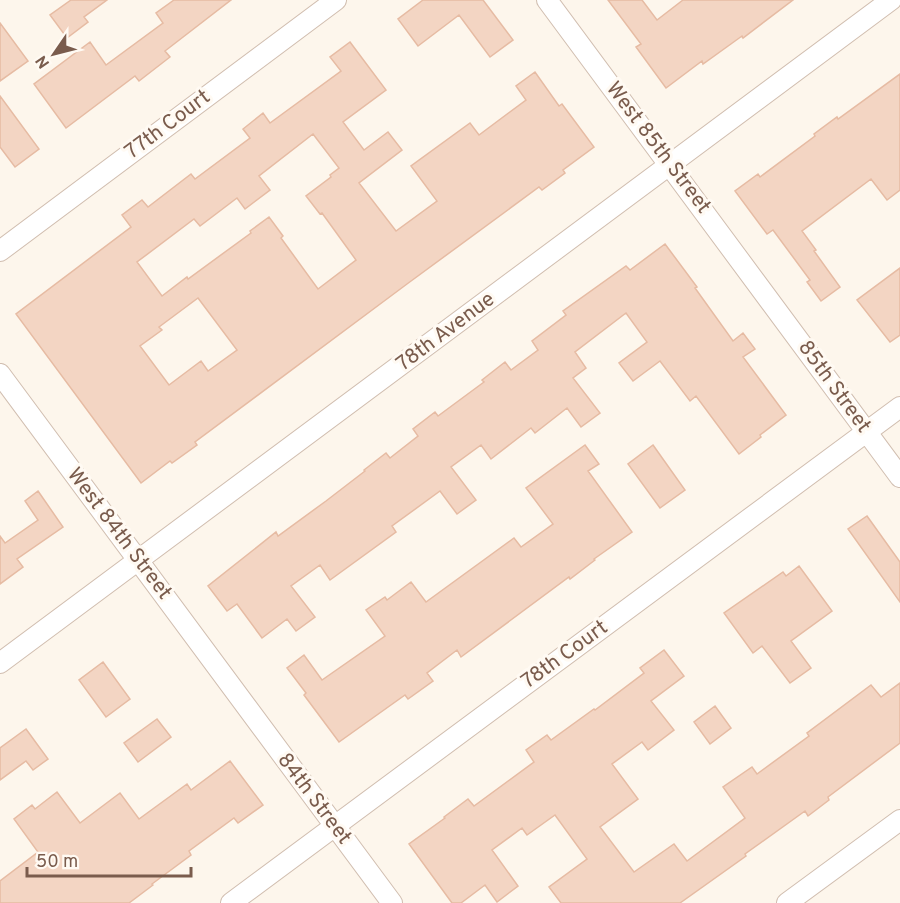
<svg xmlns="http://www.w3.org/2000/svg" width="900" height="903" font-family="Overpass,sans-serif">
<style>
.building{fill:#f3d5c3;stroke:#e6bba3;stroke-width:1.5;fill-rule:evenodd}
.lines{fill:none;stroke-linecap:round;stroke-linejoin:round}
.minor-casing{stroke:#d1beb0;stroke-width:22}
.minor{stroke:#fff;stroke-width:20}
.labels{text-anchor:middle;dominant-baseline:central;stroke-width:6;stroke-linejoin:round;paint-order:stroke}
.street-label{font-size:21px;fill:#7a5c4d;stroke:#fffaf3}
</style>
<rect width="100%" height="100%" fill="#fdf6ec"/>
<path class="building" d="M 71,0 L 107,0 L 84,17 L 88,22 L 67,38 L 50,15 Z
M 174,0 L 231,0 L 165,51 L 170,57 L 139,81 L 135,76 L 66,128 L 34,84 L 90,42 L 106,65 L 163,23 L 156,13 Z
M 423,0 L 483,0 L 513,40 L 490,57 L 459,15 L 418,46 L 398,19 Z
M 608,0 L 642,0 L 657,20 L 683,0 L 793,0 L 743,38 L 742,36 L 703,64 L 702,61 L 666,88 L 636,47 L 641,44 Z
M 0,23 L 28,61 L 0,81 Z
M 350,42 L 386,90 L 343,122 L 364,150 L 388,132 L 402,150 L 359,183 L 396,231 L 437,201 L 411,166 L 470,123 L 479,135 L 526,100 L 516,86 L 535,72 L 559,106 L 562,104 L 594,147 L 563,170 L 565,173 L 542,190 L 539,187 L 407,284 L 195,442 L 197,445 L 172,463 L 170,461 L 141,483 L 16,314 L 131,227 L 122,215 L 142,200 L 148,207 L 191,174 L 195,179 L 250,138 L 243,129 L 263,113 L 270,123 L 341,71 L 330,57 ZM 313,134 L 339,168 L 330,175 L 331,177 L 306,196 L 320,214 L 322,213 L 356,260 L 318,289 L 281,238 L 283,236 L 269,217 L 250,231 L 251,233 L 188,279 L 187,277 L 162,296 L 137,262 L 194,219 L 200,226 L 237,198 L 245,209 L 270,190 L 259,176 ZM 198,298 L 237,350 L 208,371 L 201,361 L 169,385 L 140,346 L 162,330 L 159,327 Z
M 900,74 L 900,190 L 887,200 L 871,179 L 802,231 L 816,250 L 814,251 L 840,287 L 821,301 L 807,282 L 810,280 L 773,230 L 767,234 L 735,191 L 758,174 L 760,177 L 815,136 L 814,134 L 837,117 L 838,119 Z
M 0,96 L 39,149 L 15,167 L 0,147 Z
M 665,244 L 697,287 L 695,288 L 733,341 L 743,333 L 755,349 L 743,357 L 786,415 L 760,435 L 761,437 L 739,454 L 696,396 L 690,401 L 660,361 L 633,381 L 619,363 L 647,342 L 626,313 L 575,352 L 586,368 L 573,378 L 600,413 L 581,427 L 567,408 L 535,433 L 531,428 L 491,459 L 481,445 L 451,467 L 476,500 L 457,514 L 440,491 L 392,526 L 396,532 L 330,580 L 320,565 L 291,586 L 315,617 L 296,631 L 287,619 L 262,638 L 237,604 L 227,611 L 208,586 L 276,532 L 278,536 L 326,501 L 365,471 L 364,470 L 386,453 L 390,458 L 418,436 L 413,429 L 435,412 L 438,416 L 484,382 L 482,380 L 505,362 L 511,370 L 538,350 L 532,341 L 566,315 L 563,311 L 626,266 L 630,270 Z
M 900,268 L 900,335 L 890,342 L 857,300 Z
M 585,445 L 599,464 L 588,471 L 632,532 L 594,559 L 595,560 L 570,579 L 569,577 L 461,657 L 457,650 L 427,673 L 433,681 L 408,699 L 405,695 L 339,742 L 304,695 L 306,693 L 287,668 L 304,655 L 322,680 L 385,636 L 366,610 L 385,597 L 387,600 L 411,582 L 426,602 L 514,538 L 521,547 L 553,524 L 526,488 Z
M 653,445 L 685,490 L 660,508 L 628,464 Z
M 38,491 L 63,527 L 17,559 L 23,567 L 0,584 L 0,536 L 5,543 L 38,520 L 25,501 Z
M 867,516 L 900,562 L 900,602 L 848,529 Z
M 799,566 L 832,611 L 791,641 L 811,668 L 790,683 L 762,646 L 753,653 L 724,613 L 783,572 L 786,576 Z
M 664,650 L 684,676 L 651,701 L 674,730 L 648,750 L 642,742 L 612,764 L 638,799 L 600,827 L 634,872 L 674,844 L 687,861 L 745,818 L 723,787 L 752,767 L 757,774 L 809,736 L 807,733 L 871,685 L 881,697 L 900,683 L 900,743 L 828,797 L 829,800 L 808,816 L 805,811 L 745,854 L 746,856 L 680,903 L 561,903 L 549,887 L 587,859 L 555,815 L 527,835 L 522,828 L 492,850 L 518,886 L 497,902 L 485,885 L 461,903 L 452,903 L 409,844 L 445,818 L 444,817 L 468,799 L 474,806 L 534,762 L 526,750 L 547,735 L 551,740 L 594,709 L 595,710 L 644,673 L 640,668 Z
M 103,662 L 130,699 L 106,717 L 79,680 Z
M 715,706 L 731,728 L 710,744 L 694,722 Z
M 157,719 L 171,737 L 138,762 L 124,743 Z
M 26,729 L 48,759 L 33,770 L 26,761 L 0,780 L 0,748 Z
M 230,761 L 263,805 L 238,823 L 234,818 L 189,851 L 191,855 L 152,884 L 153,885 L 129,903 L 0,903 L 0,881 L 38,852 L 14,819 L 32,805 L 35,809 L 57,792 L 80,823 L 120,793 L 139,819 L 187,784 L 191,790 Z"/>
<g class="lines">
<defs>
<path id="minor" d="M 547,0 L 900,477
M 0,251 L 336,0
M 0,374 L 392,903
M 0,663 L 891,0
M 231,903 L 900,407
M 787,903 L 900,820"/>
</defs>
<use href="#minor" class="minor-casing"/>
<use href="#minor" class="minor"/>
</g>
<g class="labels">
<g class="street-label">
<text transform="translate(168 125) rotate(-37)">77th Court</text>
<text transform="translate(658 148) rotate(53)">West 85th Street</text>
<text transform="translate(446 332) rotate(-37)">78th Avenue</text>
<text transform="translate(834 387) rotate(54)">85th Street</text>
<text transform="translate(119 534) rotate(53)">West 84th Street</text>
<text transform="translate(565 655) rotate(-36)">78th Court</text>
<text transform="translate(314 799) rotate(53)">84th Street</text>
</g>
</g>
<g transform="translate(54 54) rotate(235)" stroke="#fffaf3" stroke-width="4.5" paint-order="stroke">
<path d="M0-4.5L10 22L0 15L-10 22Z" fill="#7a5c4d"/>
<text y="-9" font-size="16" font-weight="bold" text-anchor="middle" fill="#7a5c4d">N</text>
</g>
<path d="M27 867v9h164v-9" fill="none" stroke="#7a5c4d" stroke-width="3"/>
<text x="36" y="867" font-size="18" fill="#7a5c4d" stroke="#fffaf3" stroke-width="4.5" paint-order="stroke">50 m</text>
</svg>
